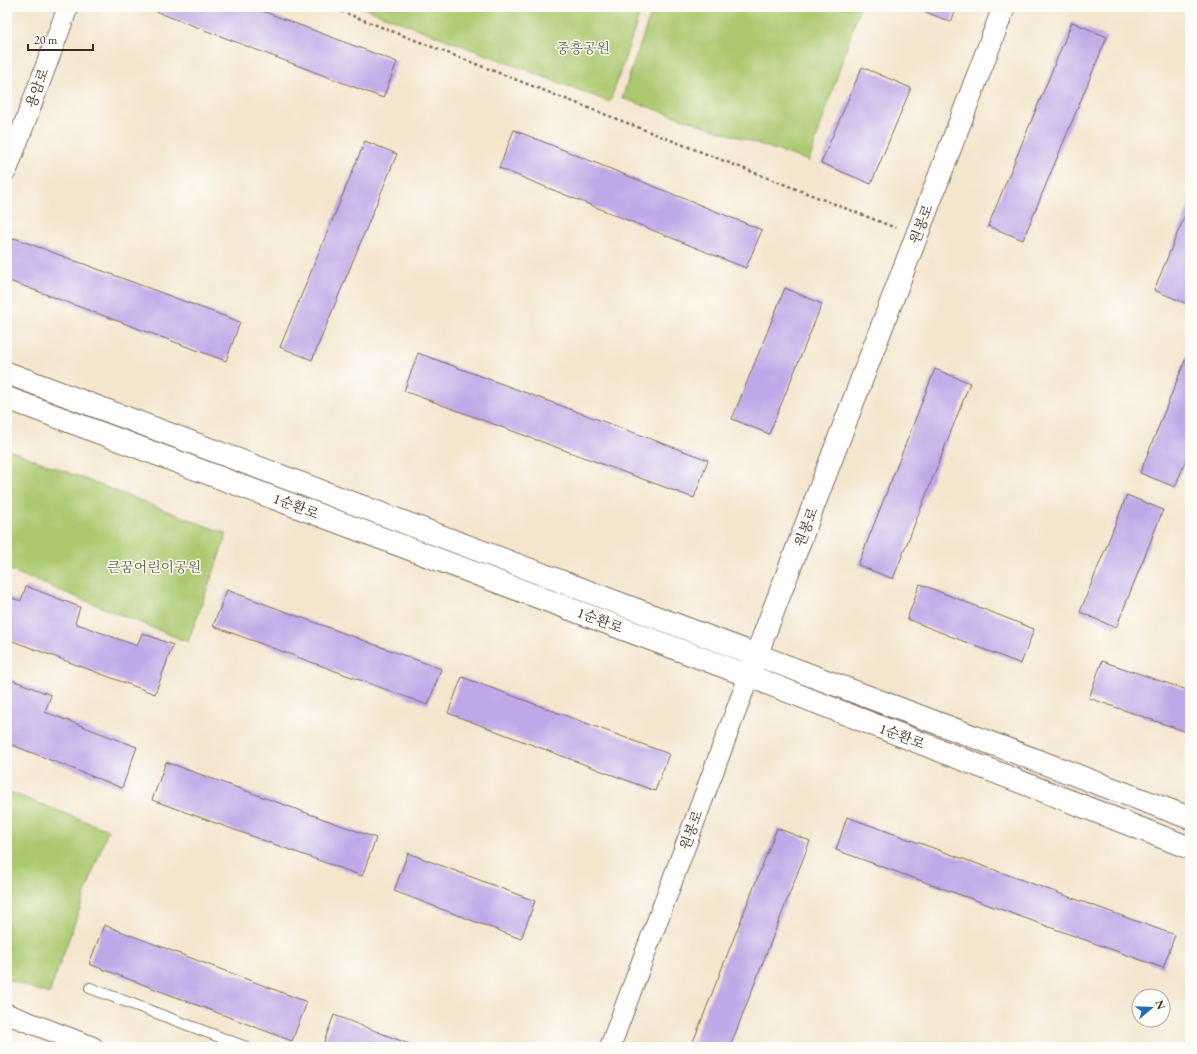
<svg xmlns="http://www.w3.org/2000/svg" width="1197" height="1054" font-family="'EB Garamond','Noto Serif KR',serif">
<style>
.green{fill:#acc96f;stroke:#747a46}
.building{fill:#bea8e7}
.lines{fill:none;stroke-linecap:round;stroke-linejoin:round}
.service-casing{stroke:#7c6b5b;stroke-width:12}
.minor-casing{stroke:#7c6b5b;stroke-width:22}
.tertiary-casing{stroke:#7c6b5b;stroke-width:24}
.path{stroke:#7c6b5b;stroke-width:2.5;stroke-dasharray:3 3;stroke-linecap:butt}
.service{stroke:#fff;stroke-width:10}
.minor{stroke:#fff;stroke-width:20}
.tertiary{stroke:#fff;stroke-width:22}
.labels{text-anchor:middle;dominant-baseline:central;stroke-width:3;stroke-linejoin:round;paint-order:stroke}
.park-label{font-size:14px;fill:#5d5a36;stroke:#fdfcf7}
.street-label{font-size:14px;fill:#3b2a1e;stroke:#fdfcf7}
</style>
<rect width="100%" height="100%" fill="#fdfcf7"/>
<filter id="ink" filterUnits="userSpaceOnUse"><feTurbulence type="fractalNoise" baseFrequency=".025" numOctaves="2"/><feDisplacementMap in="SourceGraphic" scale="8" xChannelSelector="R" yChannelSelector="G"/><feConvolveMatrix kernelMatrix="1 2 1 2 8 2 1 2 1" color-interpolation-filters="sRGB"/></filter>
<filter id="wash" filterUnits="userSpaceOnUse"><feTurbulence type="fractalNoise" baseFrequency=".012" numOctaves="4" result="noise"/><feDisplacementMap in="SourceGraphic" scale="16" xChannelSelector="R" yChannelSelector="G"/><feGaussianBlur stdDeviation="0.9" result="paint"/><feColorMatrix in="noise" values="0 0 0 0 0 0 0 0 0 0 0 0 0 0 0 0 0 1.4 0 .05"/><feComposite in="paint" operator="in"/></filter>
<g filter="url(#wash)">
<rect width="100%" height="100%" fill="#f4e5cd"/>
<path class="green" d="M 361,7 L 642,7 L 610,102 Z
M 653,7 L 860,7 L 809,161 L 622,98 Z
M 7,449 L 227,534 L 188,642 L 7,569 Z
M 7,791 L 108,830 L 49,994 L 7,979 Z"/>
<g id="blocks">
<path class="building" d="M 144,7 L 252,7 L 397,62 L 383,98 Z
M 913,7 L 957,7 L 951,22 Z
M 1072,22 L 1107,37 L 1023,240 L 988,226 Z
M 862,67 L 911,88 L 871,184 L 821,163 Z
M 514,130 L 762,230 L 746,268 L 499,168 Z
M 365,141 L 397,154 L 312,360 L 280,347 Z
M 1190,203 L 1190,305 L 1154,290 Z
M 14,238 L 240,322 L 226,361 L 7,280 L 7,257 Z
M 785,288 L 822,304 L 769,434 L 732,419 Z
M 418,353 L 708,460 L 694,498 L 404,391 Z
M 1188,353 L 1190,353 L 1190,450 L 1175,487 L 1140,473 Z
M 935,369 L 970,383 L 893,579 L 858,565 Z
M 1127,495 L 1163,510 L 1116,628 L 1080,612 Z
M 920,584 L 1034,629 L 1021,664 L 907,619 Z
M 26,586 L 80,607 L 75,623 L 137,646 L 142,633 L 173,645 L 155,694 L 7,639 L 7,596 L 21,601 Z
M 227,590 L 441,669 L 428,705 L 213,626 Z
M 1102,661 L 1190,691 L 1190,733 L 1089,698 Z
M 462,677 L 669,754 L 655,791 L 448,713 Z
M 7,678 L 51,695 L 45,712 L 137,747 L 122,788 L 7,743 Z
M 166,762 L 376,838 L 362,876 L 152,800 Z
M 847,817 L 1175,935 L 1163,968 L 836,850 Z
M 777,828 L 810,841 L 730,1047 L 691,1047 Z
M 408,853 L 535,901 L 521,939 L 394,891 Z
M 104,925 L 307,1002 L 292,1041 L 89,964 Z
M 334,1015 L 417,1047 L 322,1047 Z
M 957,1043 L 966,1047 L 955,1047 Z"/>
</g>
</g>
<g filter="url(#ink)">
<use href="#blocks" fill-opacity="0" stroke="#7c6b5b" stroke-width="1"/>
<g class="lines">
<defs>
<path id="service" d="M 90,988 L 246,1047"/>
<path id="minor" d="M 7,170 L 68,7
M 7,1014 L 93,1047
M 610,1047 L 749,676"/>
<path id="tertiary" d="M 7,373 L 1190,818
M 7,398 L 749,676 L 1190,848
M 751,669 L 1004,7"/>
</defs>
<use href="#service" class="service-casing"/>
<use href="#minor" class="minor-casing"/>
<use href="#tertiary" class="tertiary-casing"/>
<path class="path" d="M 330,7 L 896,228"/>
<use href="#service" class="service"/>
<use href="#minor" class="minor"/>
<use href="#tertiary" class="tertiary"/>
</g>
</g>
<g class="labels">
<g class="park-label">
<text x="583" y="48">중흥공원</text>
<text x="154" y="567">큰꿈어린이공원</text>
</g>
<g class="street-label">
<text transform="translate(37 88) rotate(-70)">용암로</text>
<text transform="translate(921 224) rotate(-69)">원봉로</text>
<text transform="translate(296 506) rotate(21)">1순환로</text>
<text transform="translate(806 527) rotate(-69)">원봉로</text>
<text transform="translate(600 620) rotate(21)">1순환로</text>
<text transform="translate(902 736) rotate(21)">1순환로</text>
<text transform="translate(691 830) rotate(-70)">원봉로</text>
</g>
</g>
<rect width="1197" height="1054" fill="none" stroke="#fdfcf7" stroke-width="24"/>
<g transform="translate(1151 1008) rotate(71)"><circle r="19" fill="#fdfcf7" stroke="#afa8a0"/>
<path d="M0-3L7 15L0 10L-7 15Z" fill="#1f6fb2"/>
<text y="-6" font-size="11" font-weight="bold" text-anchor="middle" fill="#3b2a1e">N</text>
</g>
<path d="M28 44v6h65v-6" fill="none" stroke="#3b2a1e" stroke-width="2"/>
<text x="34" y="44" font-size="12" fill="#3b2a1e" stroke="#fdfcf7" stroke-width="3" paint-order="stroke">20 m</text>
</svg>
